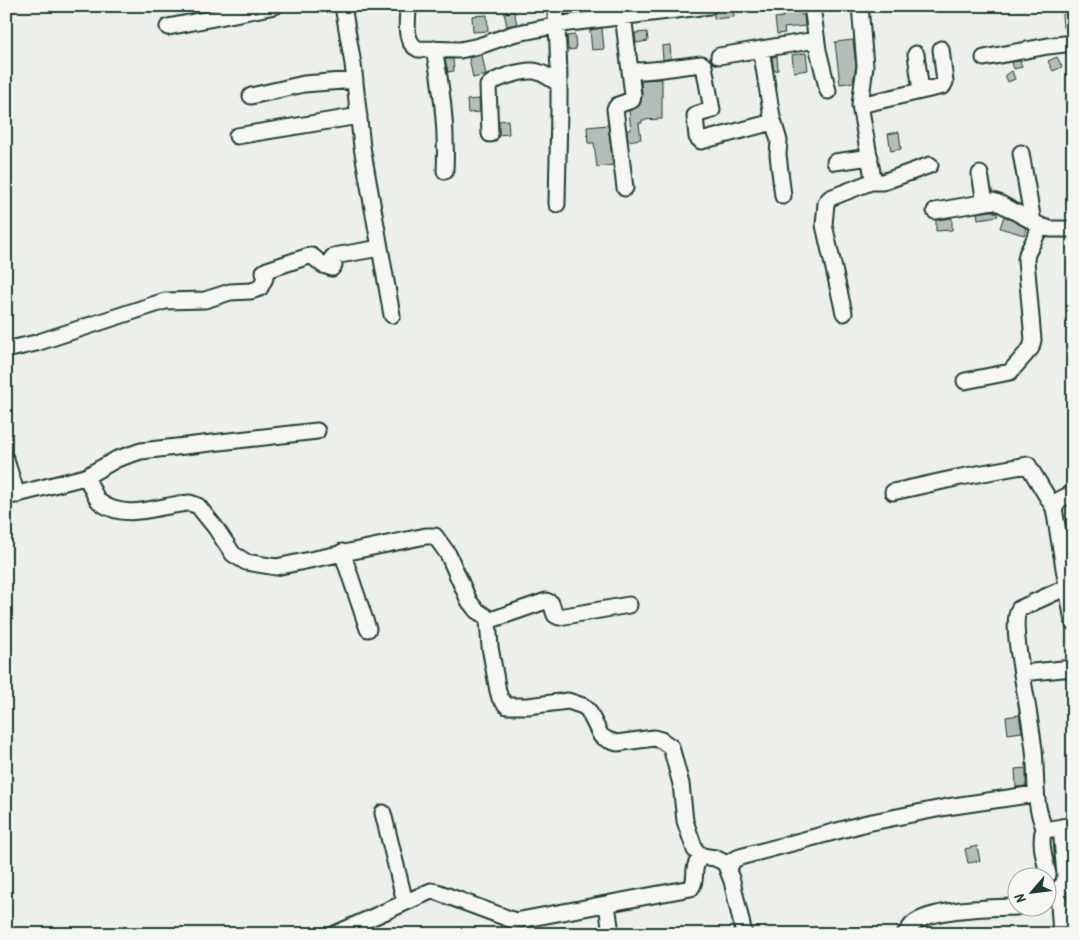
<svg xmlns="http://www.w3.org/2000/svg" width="1079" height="940" font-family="Kalam,sans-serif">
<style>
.building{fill:#b4bdb8;stroke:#1f3d34}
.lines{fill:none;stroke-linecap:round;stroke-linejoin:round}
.minor-casing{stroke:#1f3d34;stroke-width:19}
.minor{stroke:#f6f6f2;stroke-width:15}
</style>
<rect width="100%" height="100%" fill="#edefea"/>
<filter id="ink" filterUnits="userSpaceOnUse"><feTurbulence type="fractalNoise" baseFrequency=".02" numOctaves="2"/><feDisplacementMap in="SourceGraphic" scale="10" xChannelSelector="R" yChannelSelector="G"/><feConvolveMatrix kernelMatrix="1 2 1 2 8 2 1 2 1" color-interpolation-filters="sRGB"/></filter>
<g filter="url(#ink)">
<path class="building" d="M 564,6 L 598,6 L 598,10 L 565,14 Z
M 733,6 L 734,17 L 714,19 L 714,14 L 718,7 Z
M 782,6 L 800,6 L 801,15 L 804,15 L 805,26 L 784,28 L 785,33 L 777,34 L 775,18 L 783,17 Z
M 514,11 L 517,24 L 507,26 L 504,13 Z
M 1072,14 L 1073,26 L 1063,27 L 1062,15 Z
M 487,15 L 488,31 L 473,32 L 472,16 Z
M 602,28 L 604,49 L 592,50 L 590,30 Z
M 647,32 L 648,41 L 636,43 L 635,33 Z
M 575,35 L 576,49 L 568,50 L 567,36 Z
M 853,40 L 856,66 L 853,82 L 840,84 L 835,42 Z
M 670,45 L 671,58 L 663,60 L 662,46 Z
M 806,53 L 808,70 L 794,72 L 792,55 Z
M 482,55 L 486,75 L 473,78 L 469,58 Z
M 777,56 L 778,70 L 774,71 L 772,57 Z
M 1057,57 L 1062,67 L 1053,71 L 1048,61 Z
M 445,59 L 453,59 L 454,71 L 448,72 Z
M 1020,61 L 1022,67 L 1014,69 L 1012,62 Z
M 1012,71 L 1015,79 L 1008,82 L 1005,75 Z
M 662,79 L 662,119 L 642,120 L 642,123 L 639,123 L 641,139 L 628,141 L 627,130 L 631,130 L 629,111 L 639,106 L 641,102 L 642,94 L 641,80 Z
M 479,99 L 480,112 L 468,113 L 467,100 Z
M 508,120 L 509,134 L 499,135 L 499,121 Z
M 608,125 L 613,165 L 597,167 L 594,143 L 588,143 L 587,127 Z
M 899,132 L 901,149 L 891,151 L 888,134 Z
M 992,211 L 997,213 L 998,216 L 978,219 L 977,213 Z
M 1004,216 L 1026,228 L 1024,235 L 1000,228 Z
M 952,218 L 952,230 L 936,231 L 936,220 Z
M 1019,715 L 1022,732 L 1008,734 L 1006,717 Z
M 1026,768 L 1026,786 L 1016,787 L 1015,769 Z
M 977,846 L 980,861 L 968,863 L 965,849 Z"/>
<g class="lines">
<defs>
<path id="minor" d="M 343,6 L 353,64 L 362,147 L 392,315
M 408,6 C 408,20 403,42 418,49 L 460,50 L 479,46 L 513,34 L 569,23 L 709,6
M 555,6 C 562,72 558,139 557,204
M 812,6 L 818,50 L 828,91
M 622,7 L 633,95 L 632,100 L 618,105 L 615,109 L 625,188
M 168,27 L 275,6
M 434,49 C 442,88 447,130 445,171
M 761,49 L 772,117 L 779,141 L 778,155 L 783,196
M 916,54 L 921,91
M 719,56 L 816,40
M 984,58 L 1048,46 L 1073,43
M 630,71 C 654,72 678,66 702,64 L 704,66 L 712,110 L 698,114 L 695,116 L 697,137 L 701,141 L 773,122
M 251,96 L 304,84 L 355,80
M 860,105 L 943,86 L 945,82 L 941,49
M 490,134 L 488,86 C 494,78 523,70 533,71 C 541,71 551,79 558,83
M 237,136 L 359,116
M 1021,153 L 1033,222
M 835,162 L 870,157
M 980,174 L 985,202
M 871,182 L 883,182 L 930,165
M 935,211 L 993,201 L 999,203 L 1041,226 L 1050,229 L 1073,229
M 844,313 L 824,225 L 826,203 L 830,198 L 871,182 L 873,178 L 860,105 L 865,66 L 860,6
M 6,350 L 36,343 L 165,301 L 205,300 L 230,292 L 251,291 L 260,288 L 265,278 L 264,272 L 267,270 L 309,256 L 312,256 L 323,265 L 332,268 L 334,265 L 332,258 L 334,256 L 380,248
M 965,381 L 1010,372 L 1031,348 L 1033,340 L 1026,260 L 1027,254 L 1041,226
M 6,460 L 17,495
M 85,477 L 117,459 L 141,451 L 317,431
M 893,492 L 961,477 L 1028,465 L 1054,508
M 1073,493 L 1059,500 L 1054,508 L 1073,622
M 6,497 L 85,477 C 92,484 93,497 101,503 C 128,522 161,504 190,503 L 198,506 L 215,527 L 233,554 L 246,562 L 276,567 L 426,536 L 435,536 L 448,554 L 469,601 L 476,610 L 485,616 L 488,621 L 490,647 L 498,691 L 500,698 L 507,706 L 528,706 L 568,701 L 583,706 L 588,710 L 601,736 L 608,740 L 617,743 L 654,738 L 661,740 L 671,747 L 681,784 L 685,821 L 695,850 L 702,856 L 715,858 L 725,863 L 732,881 L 744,934
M 342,552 L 368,629
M 1067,587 L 1019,609 C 1012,621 1020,660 1022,674 C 1026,699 1031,725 1034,750 C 1037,779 1033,803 1045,830 L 1073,825
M 488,621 L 546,601 L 551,603 L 555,615 L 559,617 L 629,605
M 1022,673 L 1073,668
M 383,813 L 405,902
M 1061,827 L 1065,877 L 1064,883 L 1058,890 L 1061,934
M 1044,828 C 1039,843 1045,860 1048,875 L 1045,878
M 728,871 L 733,860 L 740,857 L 867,823 L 947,807 L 1035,794
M 607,904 L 611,934
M 335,934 L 431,891 L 437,892 L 515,921 L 691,888 C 699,877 689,870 702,856
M 905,934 C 908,931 910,927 913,924 C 932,908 992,908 1016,907"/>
</defs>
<use href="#minor" class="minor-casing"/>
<use href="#minor" class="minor"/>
</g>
</g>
<rect width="1079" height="940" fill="none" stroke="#f6f6f2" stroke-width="25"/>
<rect x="12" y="12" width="1054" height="915" fill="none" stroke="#1f3d34" stroke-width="2" filter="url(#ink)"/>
<g transform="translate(1032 892) rotate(242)"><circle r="24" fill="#f6f6f2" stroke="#a0aca6"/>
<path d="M0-4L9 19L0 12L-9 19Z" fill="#1f3d34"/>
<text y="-8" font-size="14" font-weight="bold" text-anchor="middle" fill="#1f3d34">N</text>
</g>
</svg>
